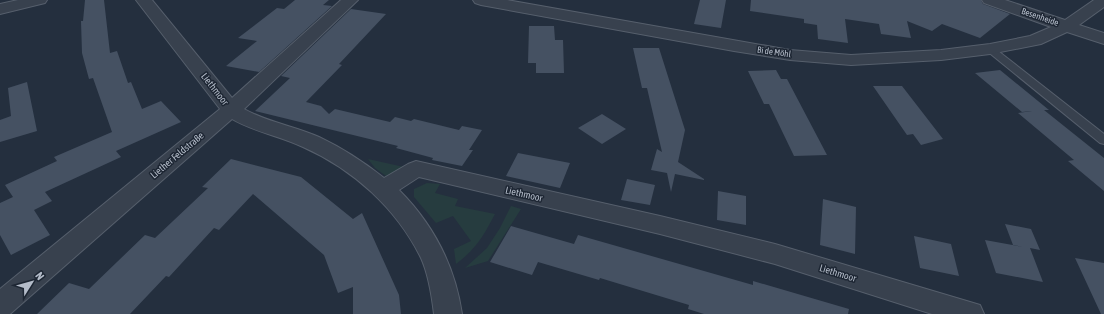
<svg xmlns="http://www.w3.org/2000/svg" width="1104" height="314" font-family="'Asap Condensed',sans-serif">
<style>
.green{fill:#263c3f}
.building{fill:#455162}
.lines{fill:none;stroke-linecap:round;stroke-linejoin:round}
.service-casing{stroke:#565f6c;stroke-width:2}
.minor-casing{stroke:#565f6c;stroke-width:2}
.service{fill:#38414e;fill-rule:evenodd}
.minor{fill:#38414e;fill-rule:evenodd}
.labels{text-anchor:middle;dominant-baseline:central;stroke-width:3;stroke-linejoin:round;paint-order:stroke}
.far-street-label{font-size:9px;fill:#b4bcc9;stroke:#1d2633}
.street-label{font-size:10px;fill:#b4bcc9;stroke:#1d2633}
</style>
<rect width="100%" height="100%" fill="#242f3e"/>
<path class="green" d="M 368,159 L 404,167 L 398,174 L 386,176 L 375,168 Z
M 427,183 L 440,184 L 435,193 L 458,199 L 455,206 L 495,214 C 484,235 476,249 456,264 L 454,249 L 471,241 L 453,216 L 436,223 L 414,197 L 414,189 Z
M 511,206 L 521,209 L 488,261 L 465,268 L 487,248 L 500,228 Z"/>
<path class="building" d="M 85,0 L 104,0 L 110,53 L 117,51 L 128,83 L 131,82 L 142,109 L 161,101 L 181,122 L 116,151 L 121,157 L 45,192 L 52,201 L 34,210 L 50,235 L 11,255 L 0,235 L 0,203 L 13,197 L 5,185 L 57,161 L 54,157 L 112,132 L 93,78 L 89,79 L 82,53 L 81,21 L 83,21 Z
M 295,0 L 329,0 L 323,5 L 332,6 L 259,72 L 226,66 L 257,41 L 238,38 L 277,8 L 284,9 Z
M 700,0 L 726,0 L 721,28 L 694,24 Z
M 751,0 L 981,0 L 983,4 L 1010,14 L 980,38 L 942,24 L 932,31 L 907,21 L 911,38 L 881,34 L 879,24 L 845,19 L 848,43 L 818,39 L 817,25 L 804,23 L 804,19 L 750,11 Z
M 351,9 L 386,14 L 339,64 L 342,65 L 306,102 L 321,106 L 329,114 L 335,109 L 390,122 L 395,117 L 411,121 L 414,119 L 459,130 L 462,126 L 482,130 L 469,150 L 473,150 L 462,166 L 432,160 L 433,158 L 396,148 L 398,146 L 255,111 L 290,78 L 281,76 Z
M 529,26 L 554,26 L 555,40 L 563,40 L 564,73 L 536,73 L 536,63 L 528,63 Z
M 633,48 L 659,48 L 685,130 L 678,162 L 704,179 L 704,180 L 675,174 L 671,192 L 667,173 L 651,170 L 657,149 L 662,152 L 647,88 L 642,88 Z
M 776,70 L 781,79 L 787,79 L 827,155 L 794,156 L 769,104 L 764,104 L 748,71 Z
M 1000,70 L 1049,110 L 1044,110 L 1104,158 L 1104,191 L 1068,161 L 1074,160 L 1018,113 L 1032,111 L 1022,112 L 975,73 Z
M 27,82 L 37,131 L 0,142 L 0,120 L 11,116 L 8,88 Z
M 873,86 L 902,86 L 943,139 L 921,145 L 913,134 L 907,135 Z
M 602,114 L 626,129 L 602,144 L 578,128 Z
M 518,153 L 570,163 L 560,188 L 506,176 Z
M 231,159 L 301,177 L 353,219 L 362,213 L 399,295 L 401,314 L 353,314 L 353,287 L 338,293 L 324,255 L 253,194 L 219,230 L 214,228 L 169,277 L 166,276 L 130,314 L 37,314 L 69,283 L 89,289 L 145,235 L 155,238 L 208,188 L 202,187 Z
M 627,179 L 655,185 L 650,205 L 621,200 Z
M 718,191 L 746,196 L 746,225 L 717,220 Z
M 823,199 L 856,207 L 855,254 L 820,245 Z
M 1005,224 L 1031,229 L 1040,250 L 1030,248 L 1043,282 L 996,273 L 985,240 L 1023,247 L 1013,245 Z
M 511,226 L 574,244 L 578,235 L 753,285 L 753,281 L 767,285 L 849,309 L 848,314 L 704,314 L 688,309 L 689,305 L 600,278 L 599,280 L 538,262 L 532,275 L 490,262 Z
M 914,236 L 951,244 L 959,276 L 920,268 Z
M 1075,258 L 1104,263 L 1104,314 L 1101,314 Z"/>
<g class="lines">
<defs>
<path id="service" d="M 990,46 L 993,47 L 1104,134 L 1104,144 L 1100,143 L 987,51 L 985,49 Z"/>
<path id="minor" d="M 18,0 L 47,0 L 45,3 L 0,14 L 0,4 Z
M 136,0 L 152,0 L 232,98 L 341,0 L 358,0 L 244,109 C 267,122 294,126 319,137 C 342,148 364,162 384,178 L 408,164 L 416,161 L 660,216 L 775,244 L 970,302 L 980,305 L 984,314 L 932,314 L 775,264 L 660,234 L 419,177 L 399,190 C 433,224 455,266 462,314 L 434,314 C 432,297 428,273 421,258 C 397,209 353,169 303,147 C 280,136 254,132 232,119 L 10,314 L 0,314 L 0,289 L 220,109 Z
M 473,0 L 507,0 L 790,50 L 851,55 L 941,50 L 990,44 L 1030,36 L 1051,27 L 984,3 L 982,0 L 1005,0 L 1065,20 L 1094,0 L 1104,0 L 1104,7 L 1079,25 L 1104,33 L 1104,44 L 1067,32 L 1041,44 L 990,54 L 941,60 L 851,65 L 790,60 L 734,51 L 481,5 L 475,3 Z"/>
</defs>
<use href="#service" class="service-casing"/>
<use href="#minor" class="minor-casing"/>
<use href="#service" class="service"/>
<use href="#minor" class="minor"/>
</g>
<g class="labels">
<g class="far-street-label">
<text transform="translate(1040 17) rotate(19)">Besenheide</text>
<text transform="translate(774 52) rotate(8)">Bi de Möhl</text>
</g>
<g class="street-label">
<text transform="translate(215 89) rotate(52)">Liethmoor</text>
<text transform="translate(177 155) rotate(-40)">Liether Feldstraße</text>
<text transform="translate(524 194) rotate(13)">Liethmoor</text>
<text transform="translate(838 273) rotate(17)">Liethmoor</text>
</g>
</g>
<g transform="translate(32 282) rotate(53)" stroke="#1d2633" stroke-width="3" paint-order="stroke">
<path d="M0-3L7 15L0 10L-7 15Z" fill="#b4bcc9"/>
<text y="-6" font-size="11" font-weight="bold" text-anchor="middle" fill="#b4bcc9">N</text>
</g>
</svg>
